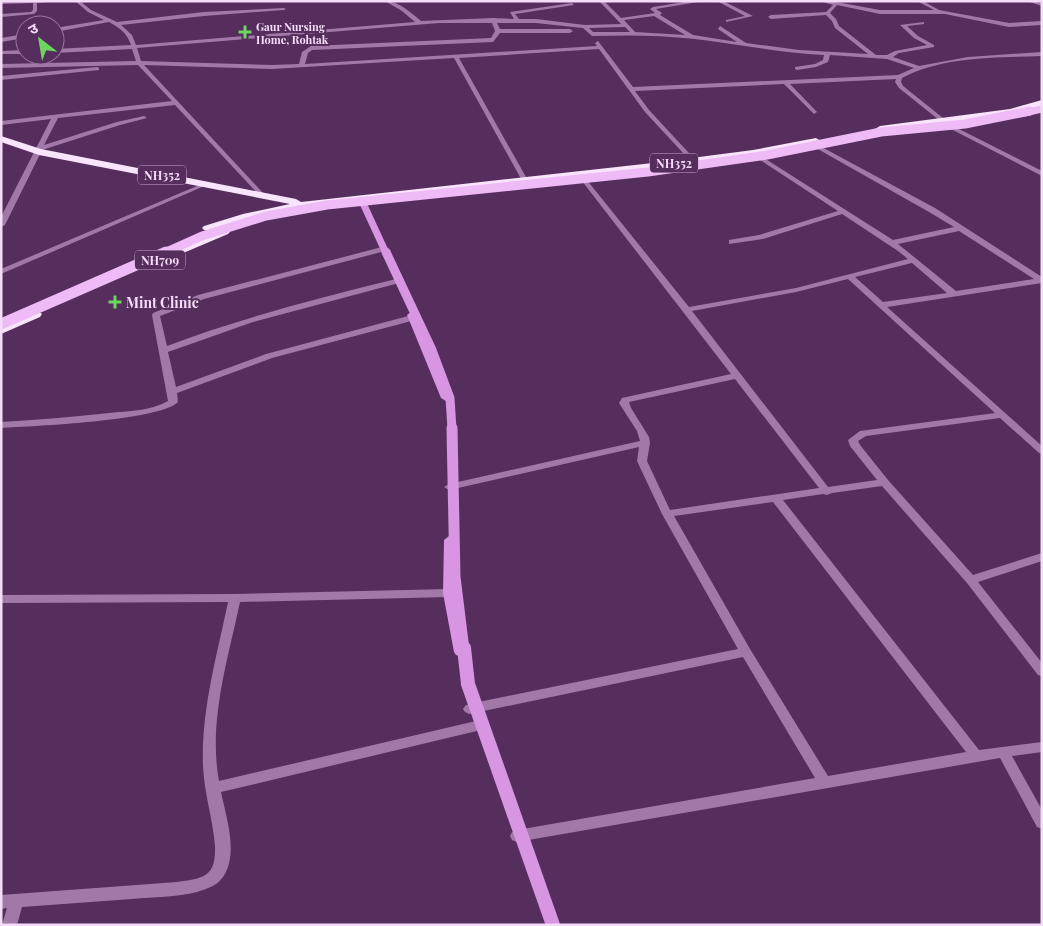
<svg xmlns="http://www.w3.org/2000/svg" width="1043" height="926" font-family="'Playfair Display','Noto Sans Devanagari',serif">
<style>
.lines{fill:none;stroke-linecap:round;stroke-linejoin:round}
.street{fill:#a178a8;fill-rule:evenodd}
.secondary{fill:#d795e2;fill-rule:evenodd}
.highway{fill:#f8e4fb;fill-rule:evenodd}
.secondary-bridge-far3{stroke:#d795e2;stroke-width:7}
.secondary-bridge-far2{stroke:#d795e2;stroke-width:9}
.secondary-bridge-far1{stroke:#d795e2;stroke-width:11}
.secondary-bridge{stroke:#d795e2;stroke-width:14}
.primary-bridge-far2{stroke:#eebbf6;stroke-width:7}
.primary-bridge-far1{stroke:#eebbf6;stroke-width:9}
.primary-bridge{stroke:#eebbf6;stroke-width:11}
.poi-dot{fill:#6ed361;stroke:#562e5d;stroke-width:2}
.labels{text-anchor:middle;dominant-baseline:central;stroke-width:4;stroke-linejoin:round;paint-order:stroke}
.far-poi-label{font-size:11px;font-weight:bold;fill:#f5ddf9;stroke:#562e5d;text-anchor:start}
.shield{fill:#562e5d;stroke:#c5a8ca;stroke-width:1}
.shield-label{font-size:12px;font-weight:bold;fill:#f5ddf9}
.poi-label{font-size:14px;font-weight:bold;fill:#f5ddf9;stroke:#562e5d;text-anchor:start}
</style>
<rect width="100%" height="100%" fill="#562e5d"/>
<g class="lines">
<path class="street" d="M 56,1 L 37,3 L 37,11 L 34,14 L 1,17 L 1,14 L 31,12 L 33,10 L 33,3 L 1,4 L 1,2 Z
M 75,1 L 80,1 L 91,10 L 117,22 L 204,12 L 284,8 L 286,9 L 284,10 L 204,16 L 121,25 L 132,35 L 136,45 L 415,22 L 402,11 L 385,1 C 399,1 411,13 421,21 L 493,18 L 514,19 L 510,12 L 572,3 L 574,5 L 515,14 L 519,19 L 536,19 L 585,25 L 621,24 L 599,1 L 604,1 L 621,18 L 655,13 L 650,9 L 653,7 L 690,1 L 704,1 L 656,9 L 662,13 L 660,15 L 693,35 L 737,42 L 718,29 L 720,26 L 746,43 L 799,50 L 868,54 L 835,28 L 832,21 L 826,15 L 771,19 L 768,17 L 771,15 L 826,12 L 833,5 L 820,1 L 831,1 L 880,10 L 934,10 L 917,1 L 923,1 L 939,10 L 1009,23 L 1042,21 L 1042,25 L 1009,27 L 945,14 L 880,14 L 837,5 L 830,13 L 836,19 L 839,26 L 876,55 L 887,55 L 895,51 L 927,45 L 914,38 L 900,25 L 924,22 L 924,24 L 907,26 L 918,36 L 934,45 L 934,47 L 899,53 L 893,57 L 919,66 L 968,57 L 1042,52 L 1042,56 C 995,58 944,56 902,78 L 901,82 L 903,86 L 953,126 L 1042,171 L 1042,176 L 949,128 L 899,88 L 895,82 L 896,79 L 790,84 L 816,111 L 817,112 L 814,114 L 784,84 L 635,91 L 649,110 L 701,166 L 702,167 L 699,169 L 697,168 L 645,112 L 599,49 L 459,58 L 531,186 L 528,188 L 525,186 L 454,58 L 272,69 L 144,65 L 264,194 L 264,196 L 260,196 L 175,105 L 58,118 L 44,145 L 117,122 L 144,116 L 147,118 L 120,125 L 42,150 L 5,225 L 1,227 L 1,217 L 51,119 L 1,125 L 1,121 L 172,101 L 138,65 L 1,68 L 1,64 L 136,61 L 132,49 L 55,53 L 55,49 L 131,45 C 127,33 120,28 109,22 L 55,32 L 55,28 L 104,20 L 88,12 ZM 654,16 L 685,35 L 635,32 L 624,20 ZM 439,23 L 492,23 L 495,31 L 491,38 L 311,46 L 302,52 L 299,64 L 272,65 L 141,61 L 137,48 ZM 497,23 L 536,23 L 583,28 L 592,36 C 626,35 661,35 695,39 C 738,44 781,53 824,55 L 823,60 L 815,64 L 795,67 L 795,69 L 797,70 L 816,67 L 828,62 L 830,55 L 887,59 L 914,68 L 898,75 L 633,87 L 598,41 L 595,43 L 597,46 L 305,64 L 308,53 L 312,50 L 493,42 L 500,33 L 570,33 L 573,31 L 570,29 L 500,29 ZM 625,27 L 630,32 L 593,32 L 589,28 Z
M 717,1 L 723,1 L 753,16 L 726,22 L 726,20 L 745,16 Z
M 1030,1 L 1042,3 L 1042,6 L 1030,2 Z
M 25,34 L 25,38 L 1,42 L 1,38 Z
M 25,50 L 25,54 L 1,54 L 2,51 Z
M 97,67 L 99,68 L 99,70 L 1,80 L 1,76 Z
M 818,145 L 935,208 L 1042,277 L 1042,283 L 887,307 L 1042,446 L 1042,454 L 1039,453 L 1000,418 L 866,436 L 858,441 L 860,445 L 888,480 L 973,575 L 1042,553 L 1042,561 L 978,582 L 1042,663 L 1042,676 L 1038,675 L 967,583 L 882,486 L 832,493 L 827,495 L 823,494 L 783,500 L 979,750 L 1042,742 L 1042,752 L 1012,756 L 1042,810 L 1042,829 L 1037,827 L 1000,758 L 517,842 L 512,840 L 510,836 L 512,832 L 517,830 L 815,778 L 743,657 L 469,714 L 465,712 L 463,709 L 465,706 L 469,704 L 738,649 L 662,514 L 637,461 L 639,447 L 449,490 L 444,487 L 449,484 L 640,441 L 637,431 L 619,403 L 622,398 L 731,374 L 582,181 L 582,179 L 586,179 L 689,307 L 796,288 L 908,259 L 898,251 L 842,214 L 763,239 L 729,244 L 729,240 L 759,235 L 838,211 L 760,160 L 760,158 L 764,158 L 893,240 L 954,227 L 929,212 L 816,148 L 815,147 ZM 959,231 L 1034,279 L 956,291 L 898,244 ZM 912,263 L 947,293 L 883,302 L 855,277 ZM 848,279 L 995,413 L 860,431 L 848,440 L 850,446 L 877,480 L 828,487 L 692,311 L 796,292 ZM 735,379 L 819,488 L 670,510 L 647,461 L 650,443 L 649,437 L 631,408 L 629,402 ZM 773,502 L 966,752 L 828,776 L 750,649 L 674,516 Z
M 204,183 L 209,184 L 1,274 L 1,269 Z
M 382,247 L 386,249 L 385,251 L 204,299 L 160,316 L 167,346 C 241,318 319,298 396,279 L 400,281 L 399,283 L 253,322 L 168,352 L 176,387 L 266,354 L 412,315 L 416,318 L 415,320 L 272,358 L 177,393 L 178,402 C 159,421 33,426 1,428 L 1,422 C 37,420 73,417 109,413 C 128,411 151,411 168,401 L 152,315 L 153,313 L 198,295 Z
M 449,589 L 453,590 L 455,593 L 453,596 L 449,597 L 240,602 C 228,659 208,722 219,781 L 476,721 L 481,722 L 482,726 L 481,730 L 221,792 C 226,817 239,854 223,877 C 217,886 206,889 197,892 C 176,897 154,897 132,899 C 95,902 59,904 22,907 L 17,925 L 2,925 L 7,908 L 1,909 L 1,895 L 177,882 C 204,878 216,877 215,846 C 213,819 204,793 203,766 C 201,710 217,656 228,602 L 1,603 L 1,595 L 235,594 Z"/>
<path class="secondary" d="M 411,312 L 415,315 L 451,398 L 449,400 L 446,401 L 441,398 L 407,315 Z
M 449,536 L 454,540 L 455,593 L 466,652 L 464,655 L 460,656 L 456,655 L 454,652 L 443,593 L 444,540 Z"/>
<path class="highway" d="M 1042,100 L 1042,106 L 1011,115 L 880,132 L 875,129 L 880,126 L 1010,109 Z
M 1,136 L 41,149 L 296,199 L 301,202 L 653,163 L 753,150 L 816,138 L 821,141 L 816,144 L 753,156 L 653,169 L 315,205 L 249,219 L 208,231 L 204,230 L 202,228 L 204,226 L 243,214 L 290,204 L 39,155 L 1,142 Z
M 224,229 L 230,232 L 228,234 L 155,265 L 147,265 L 145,263 L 147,261 Z
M 36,310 L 42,314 L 40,317 L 1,334 L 1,325 Z"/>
<path class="secondary-bridge-far3" d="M 362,201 L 386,253"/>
<path class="secondary-bridge-far2" d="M 386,252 L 432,350 L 450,398 L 452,429"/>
<path class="secondary-bridge-far1" d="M 452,428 L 455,577 L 464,650"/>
<path class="secondary-bridge" d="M 464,648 L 468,684 L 553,925"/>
<path class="primary-bridge-far2" d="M 1024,113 L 1042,109"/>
<path class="primary-bridge-far1" d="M 164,253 L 202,236 L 266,216 L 327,205 L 648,172 L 767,155 L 881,132 L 965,124 L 1030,111"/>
<path class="primary-bridge" d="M 1,324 L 166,252"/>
</g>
<g class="poi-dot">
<path d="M242.5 24.5h5v5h5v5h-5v5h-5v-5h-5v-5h5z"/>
<path d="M112.5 294.5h5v5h5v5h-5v5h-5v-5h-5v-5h5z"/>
</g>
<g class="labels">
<g class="far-poi-label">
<text x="256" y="26">Gaur Nursing<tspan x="256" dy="13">Home, Rohtak</tspan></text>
</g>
<g class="shield">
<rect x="650" y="153.5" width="48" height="19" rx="4"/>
<rect x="138" y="165.5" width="48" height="19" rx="4"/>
<rect x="135" y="250.5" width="50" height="19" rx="4"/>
</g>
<g class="shield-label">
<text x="674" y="163">NH352</text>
<text x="162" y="175">NH352</text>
<text x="160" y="260">NH709</text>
</g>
<g class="poi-label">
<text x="126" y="302">Mint Clinic</text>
</g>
</g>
<rect width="1043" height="926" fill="none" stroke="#f5ddf9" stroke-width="5"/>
<g transform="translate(40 40) rotate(329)"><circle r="24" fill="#562e5d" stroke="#96749b"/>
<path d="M0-4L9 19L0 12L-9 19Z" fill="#6ed361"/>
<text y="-8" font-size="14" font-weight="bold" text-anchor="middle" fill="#f5ddf9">उ</text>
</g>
</svg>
